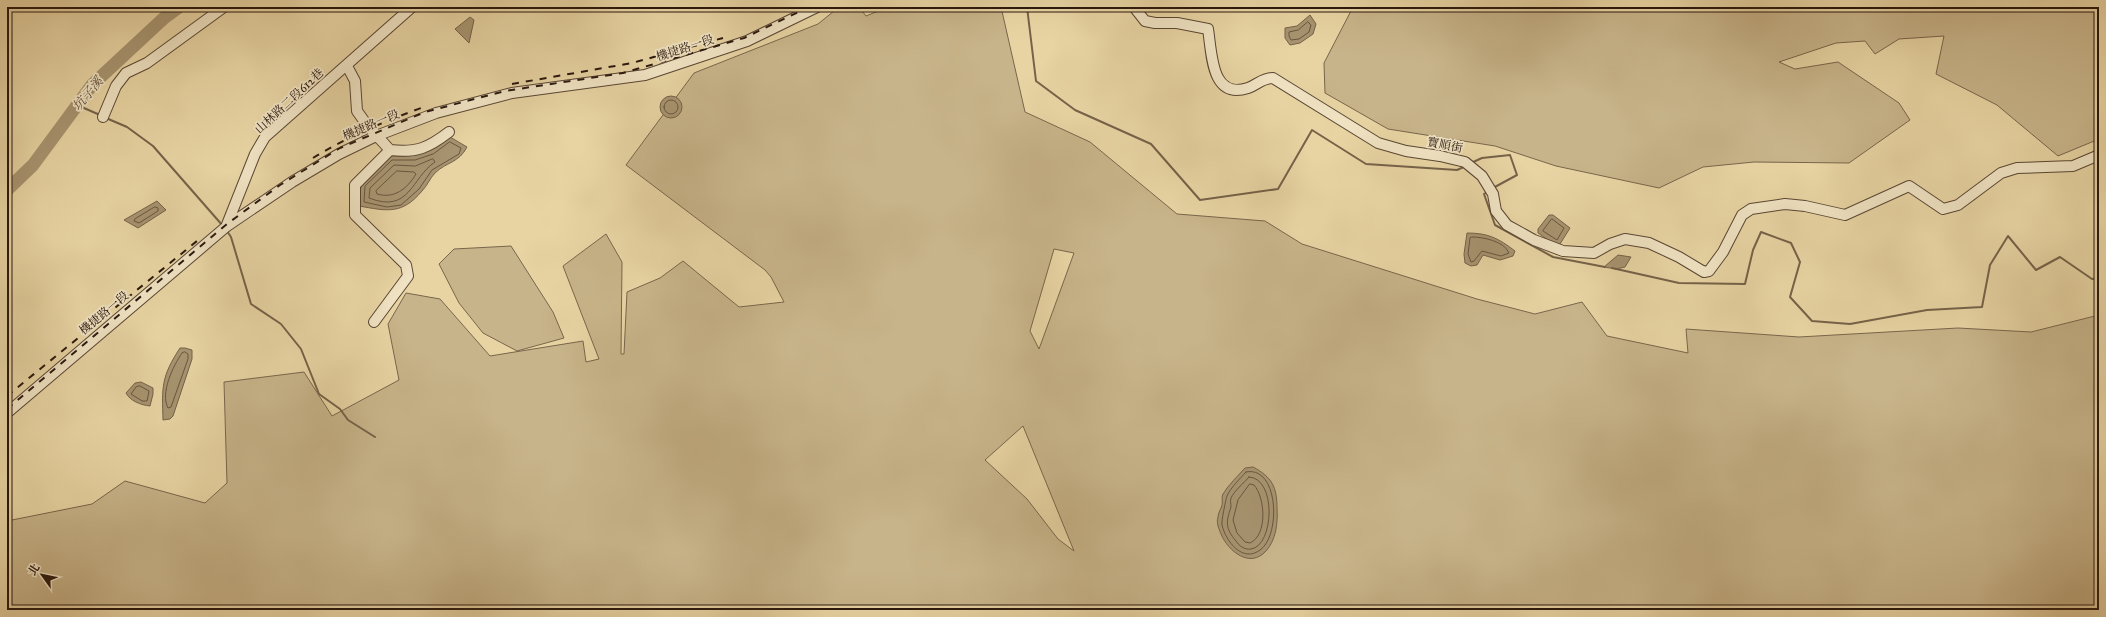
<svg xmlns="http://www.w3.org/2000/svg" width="2106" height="617" font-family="'IM FELL Great Primer','Noto Serif TC',serif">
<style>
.green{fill:#c8b48a;stroke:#78664c;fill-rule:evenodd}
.water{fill:#a79470;stroke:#756249}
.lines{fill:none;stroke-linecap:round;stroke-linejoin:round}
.shore{stroke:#68563f;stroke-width:1}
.stream{stroke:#756249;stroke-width:2}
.river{stroke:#a79470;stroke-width:13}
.minor-casing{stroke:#594633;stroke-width:12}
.minor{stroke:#f0e3c3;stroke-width:10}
.rail{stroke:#29170e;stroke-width:2;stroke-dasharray:7 7;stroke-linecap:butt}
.labels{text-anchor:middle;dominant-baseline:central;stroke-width:3.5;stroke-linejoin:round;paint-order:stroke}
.street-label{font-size:12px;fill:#29170e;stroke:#f0e3c3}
.water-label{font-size:13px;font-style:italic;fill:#5b4935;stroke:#f0e3c3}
</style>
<rect width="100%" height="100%" fill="#e8d4a3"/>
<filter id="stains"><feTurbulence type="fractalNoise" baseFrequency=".005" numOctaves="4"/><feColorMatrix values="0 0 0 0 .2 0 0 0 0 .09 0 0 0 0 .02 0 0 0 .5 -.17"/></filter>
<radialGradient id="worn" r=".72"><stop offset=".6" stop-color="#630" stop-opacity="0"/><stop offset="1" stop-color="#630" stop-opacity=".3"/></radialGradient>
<path class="green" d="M 839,7 L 859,7 L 866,16 L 888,7 L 1001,7 L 1025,112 L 1090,142 L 1177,214 L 1265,221 L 1302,244 L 1477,299 L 1535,314 L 1582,302 L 1607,336 L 1688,353 L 1686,329 L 1799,337 L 1958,328 L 2031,332 L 2099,315 L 2099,610 L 7,610 L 7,521 L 92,504 L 125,481 L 205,503 L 227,483 L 224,382 L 304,372 L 332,416 L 399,380 L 388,324 L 406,293 L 440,299 L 490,356 L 583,341 L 586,362 L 599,359 L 563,266 L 606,234 L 622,262 L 621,354 L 624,354 L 627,292 L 660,278 L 683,261 L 739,307 L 784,302 L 771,277 L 765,270 L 626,165 L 694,73 L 818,24 ZM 1054,249 L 1074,253 L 1039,349 L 1030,331 ZM 1023,426 L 1074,551 L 1058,539 L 1027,499 L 985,460 Z
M 1353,7 L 2099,7 L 2099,139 L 2058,156 L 1997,105 L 1936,74 L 1944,36 L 1899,39 L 1875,54 L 1865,41 L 1836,43 L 1779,62 L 1795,69 L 1838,62 L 1899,103 L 1910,120 L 1849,163 L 1754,162 L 1703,167 L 1659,188 L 1556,166 L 1495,146 L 1388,129 L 1325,93 L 1324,63 Z
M 511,246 L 553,312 L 564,338 L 517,351 L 483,333 L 459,303 L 439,264 L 454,249 Z"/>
<path class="water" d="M 1310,15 L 1316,24 L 1313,34 L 1300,43 L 1290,45 L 1285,38 L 1285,28 L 1297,26 Z
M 470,17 L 474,20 L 469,43 L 455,29 Z
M660 107a11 11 0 1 1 22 0a11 11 0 1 1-22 0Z
M 450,137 L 467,147 C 459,163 446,162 435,173 C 430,178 427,186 422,191 C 402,215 387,211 359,206 L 361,185 L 391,156 C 421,157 426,154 450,137 Z
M 157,201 L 166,210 L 138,228 L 124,220 Z
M 1549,215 L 1553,215 L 1570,228 L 1560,244 L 1554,244 L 1538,233 L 1538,229 Z
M 1467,233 C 1488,233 1498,238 1515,251 L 1513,256 L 1500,260 L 1483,255 L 1477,265 L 1471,266 L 1465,263 L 1464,254 Z
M 1618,255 L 1631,257 L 1625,267 L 1616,269 L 1604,267 Z
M 180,348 L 185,348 L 192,350 L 192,359 L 173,416 L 170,419 L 163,420 C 162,387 161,377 180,348 Z
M 141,382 L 153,388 L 153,394 L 150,406 C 141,405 130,401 126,393 L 135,383 Z
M 1253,467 C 1272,477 1277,487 1277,508 C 1278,523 1276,540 1266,551 C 1250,569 1228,551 1221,534 C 1219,529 1216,523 1218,517 C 1218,513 1221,509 1222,505 C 1223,501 1221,497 1223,494 C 1229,484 1238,476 1245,468 Z"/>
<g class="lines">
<path class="shore" d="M 1308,22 L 1311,25 L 1309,32 L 1299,39 L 1291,40 L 1289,36 L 1289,32 L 1298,30 Z
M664 107a7 7 0 1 1 14 0a7 7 0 1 1-14 0Z
M 450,142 L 461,148 L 459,154 L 432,170 L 419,189 L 401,205 L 387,207 L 364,202 L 365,186 L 392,160 L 415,160 L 433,154 Z
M 433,159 L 435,162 C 411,178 410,214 369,198 L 370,188 L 394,165 L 415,166 Z
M 397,171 L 414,172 L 416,174 C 407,189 394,199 377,194 L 376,191 Z
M 155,207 L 158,208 L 158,211 L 139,223 L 134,221 L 135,219 Z
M 1552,219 L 1564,228 L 1557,240 L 1543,231 Z
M 1472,237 C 1483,237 1504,241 1509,253 L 1501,256 L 1482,251 L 1474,261 L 1471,262 L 1468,254 L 1470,238 Z
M 185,352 L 188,354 L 188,359 L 171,407 L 168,408 C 160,393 173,366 182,353 Z
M 140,386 L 149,391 L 147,401 L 142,401 L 131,394 L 136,387 Z
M 1246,472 C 1279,465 1281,536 1260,550 C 1243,563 1226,542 1222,525 C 1221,523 1226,498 1227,496 C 1231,487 1240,479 1246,472 Z
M 1249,477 C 1277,478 1274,546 1251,549 C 1245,550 1239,546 1236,541 C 1225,528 1226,522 1231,507 C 1231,504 1230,501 1231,498 C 1234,491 1244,483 1249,477 Z
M 1250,484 L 1254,485 C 1265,497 1268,535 1250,543 L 1245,542 L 1237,533 L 1233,520 L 1238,500 Z"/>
<path class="stream" d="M 1027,7 L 1036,81 L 1075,110 L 1151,144 L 1200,200 L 1278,189 L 1312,130 L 1366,164 L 1457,170 L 1466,166
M 77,105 L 100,115
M 106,118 L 127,127 L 153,146 L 223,226
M 1471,163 L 1482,158 L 1510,155 L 1517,175 L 1493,188
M 1487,192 L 1484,194 L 1495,225 L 1553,257 L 1605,267
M 227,231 L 231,237 L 251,304 L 281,324 L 301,349 L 319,394 L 340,409 L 348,420 L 375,437
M 1612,268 L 1679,283 L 1745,284 L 1753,250 L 1761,232 L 1791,243 L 1800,262 L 1790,297 L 1812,321 L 1850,324 L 1927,310 L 1982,307 L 1990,265 L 2008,236 L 2036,270 L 2060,257 L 2092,279 L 2099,278"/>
<path class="river" d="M 7,190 L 33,165 L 92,85 L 164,18 L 179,7"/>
<defs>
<path id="minor" d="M 1134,7 L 1145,21 L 1155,23 L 1177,23 L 1208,29 C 1212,54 1211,100 1248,88 C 1257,85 1262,78 1273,78 L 1378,143 L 1406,151 L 1440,156 L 1465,162 L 1482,176 L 1493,194 L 1496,211 L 1507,225 L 1534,240 L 1563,251 L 1594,253 L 1610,244 L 1625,239 L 1649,243 L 1679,257 L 1704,272 L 1709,271 L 1723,252 L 1742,215 L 1751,209 L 1785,204 L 1805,206 L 1845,215 L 1909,186 L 1943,209 L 1958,205 L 2001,173 L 2017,168 L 2073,166 L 2099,155
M 347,66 L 355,81 L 357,111 L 367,125 L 390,150
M 103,117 L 116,86 L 126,73 L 147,63 L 224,7
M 390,150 C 417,153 428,148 449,132
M 226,227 L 255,154 L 265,137 L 412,7
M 374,322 L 408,276 L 406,265 L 355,215 L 355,185 L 390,150
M 7,413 L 227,226 L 292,182 L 339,154 L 376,136 L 436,113 L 512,93 L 645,75 L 747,41 L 817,7"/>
</defs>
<use href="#minor" class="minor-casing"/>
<use href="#minor" class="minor"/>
<path class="rail" d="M 512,84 L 632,63 L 723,38
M 313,158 C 347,137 383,122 421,108
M 7,396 L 197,241
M 7,409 L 227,224 L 280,185 L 340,148 L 425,112 L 505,91 L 623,73 L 744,38 L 809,7"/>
</g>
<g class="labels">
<g class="street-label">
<text transform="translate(685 48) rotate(-18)">機捷路一段</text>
<text transform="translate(289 101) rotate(-43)">山林路二段612巷</text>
<text transform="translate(371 125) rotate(-23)">機捷路一段</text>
<text transform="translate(1445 145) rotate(11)">寶順街</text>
<text transform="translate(104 313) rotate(-40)">機捷路一段</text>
</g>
<g class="water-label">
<text transform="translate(88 94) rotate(-50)">坑子溪</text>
</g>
</g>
<rect width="2106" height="617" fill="none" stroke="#e8d4a3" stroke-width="24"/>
<rect x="8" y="8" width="2090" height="601" fill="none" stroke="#29170e" stroke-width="2"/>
<rect x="12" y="12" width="2082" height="593" fill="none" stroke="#29170e"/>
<g transform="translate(42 575) rotate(303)" stroke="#f0e3c3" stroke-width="3" paint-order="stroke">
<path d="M0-3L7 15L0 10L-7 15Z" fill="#29170e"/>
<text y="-6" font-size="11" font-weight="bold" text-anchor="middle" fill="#29170e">北</text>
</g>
<rect width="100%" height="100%" filter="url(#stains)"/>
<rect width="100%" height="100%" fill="url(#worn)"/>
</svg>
